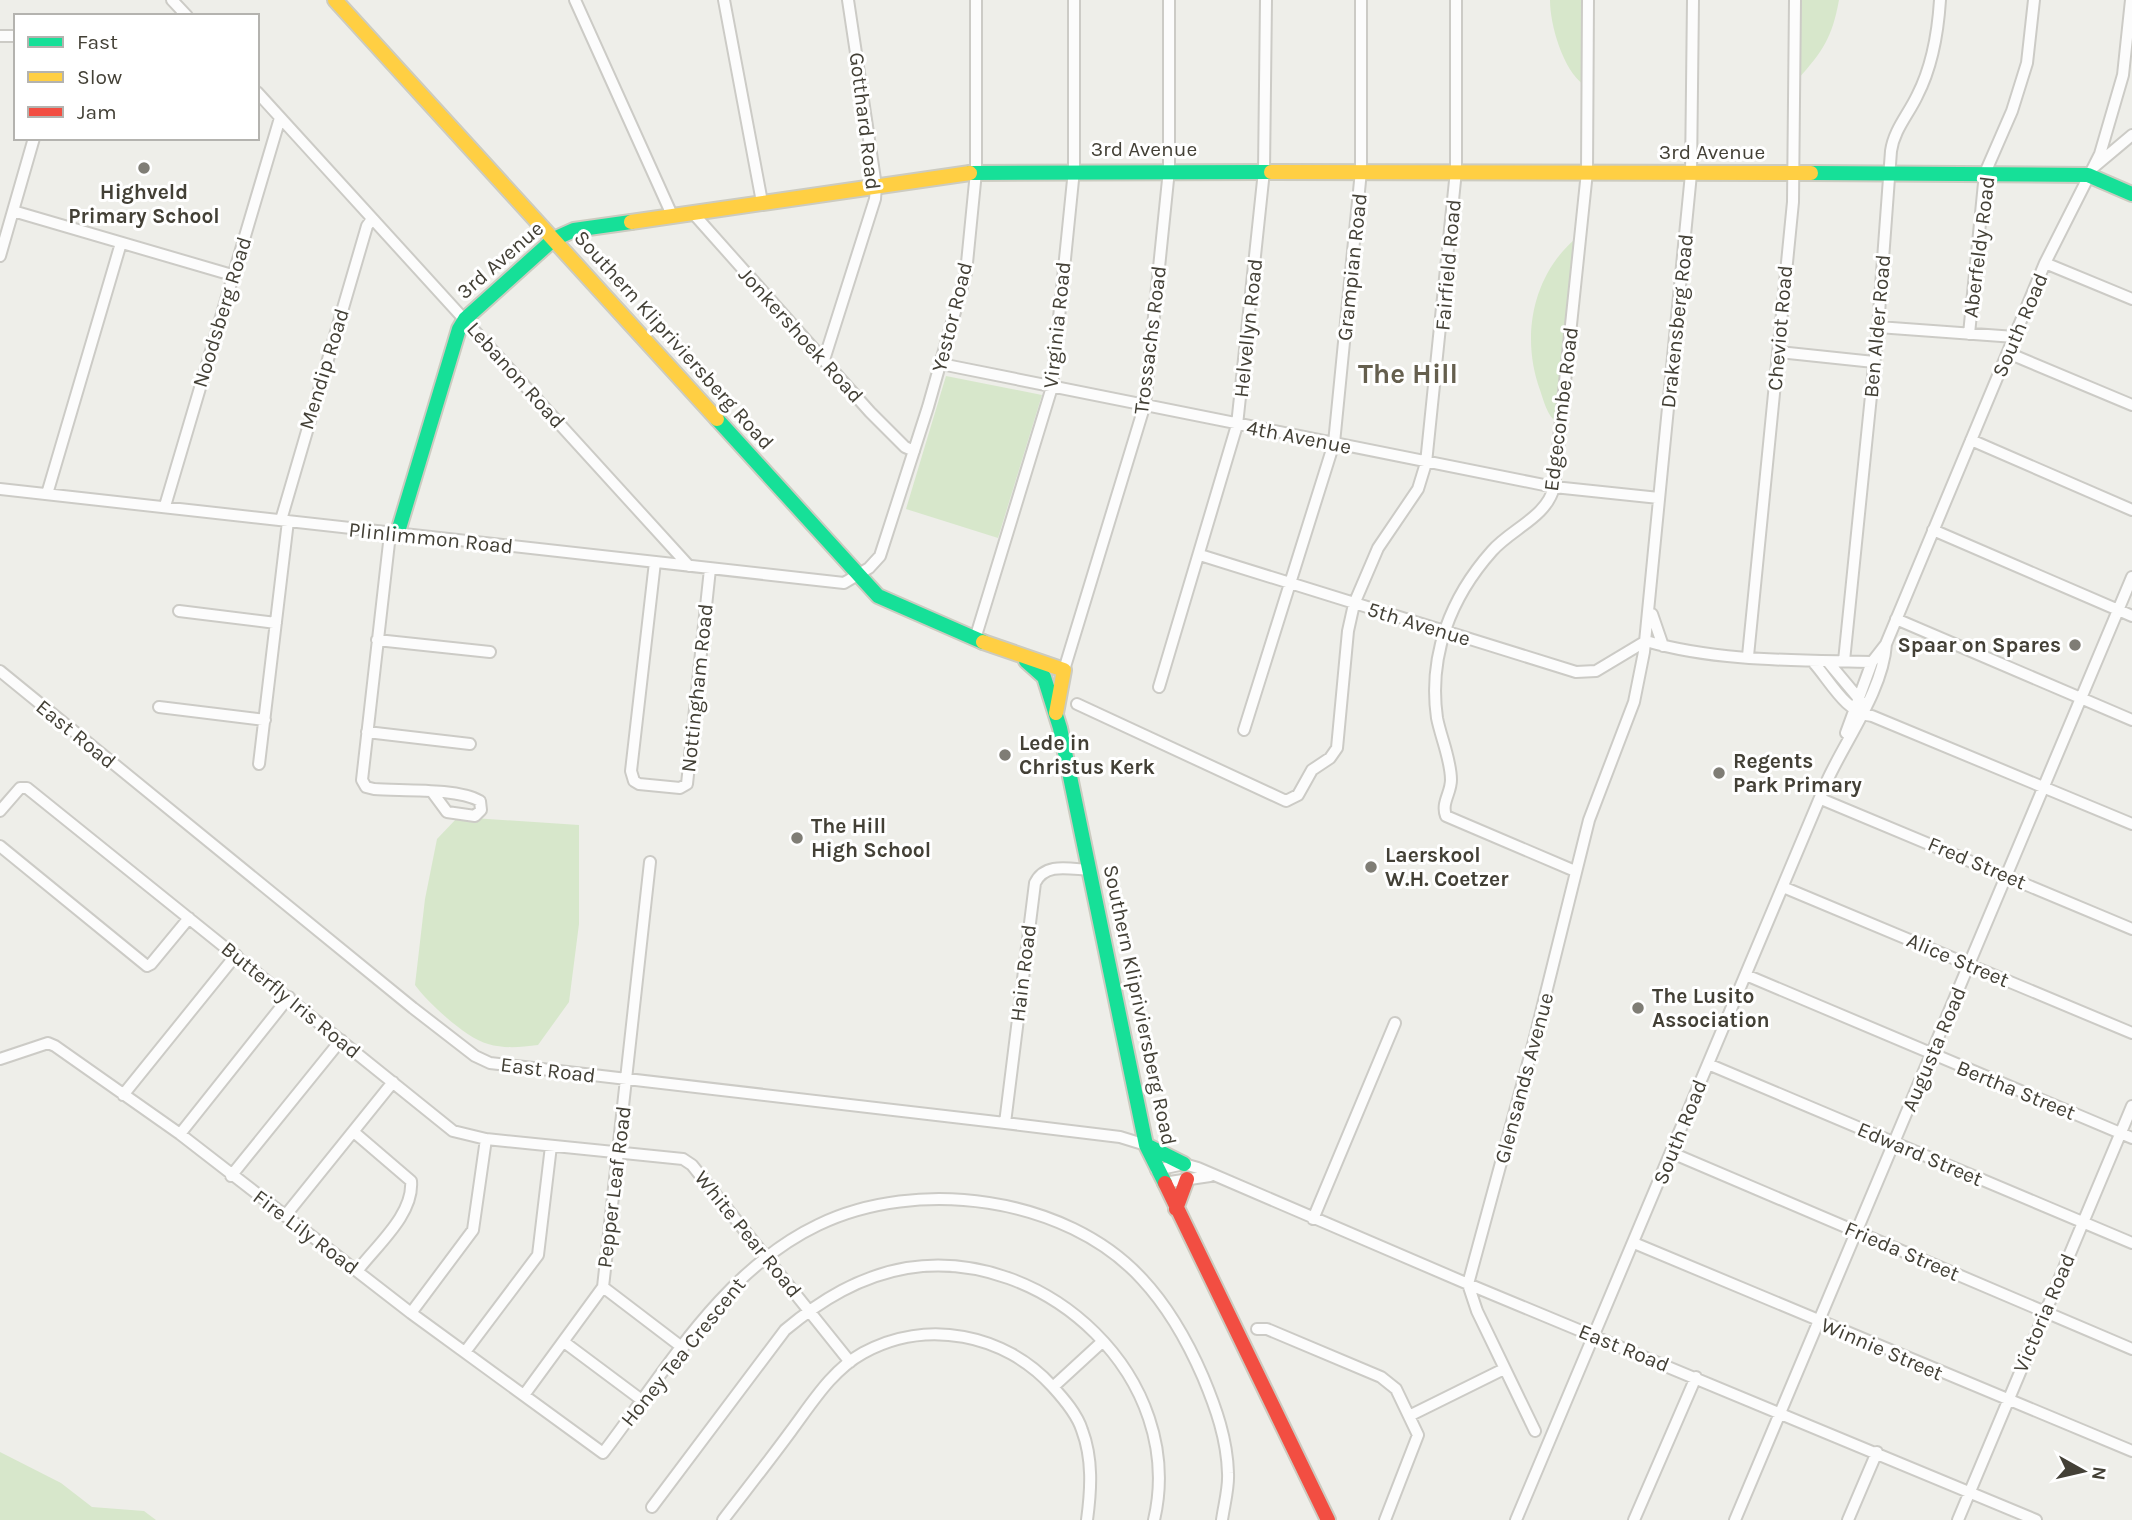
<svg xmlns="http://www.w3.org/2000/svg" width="2132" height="1520" font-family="Karla,sans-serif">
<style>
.green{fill:#d7e7cb}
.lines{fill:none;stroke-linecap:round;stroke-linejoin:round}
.street-casing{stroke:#cccbc6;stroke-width:14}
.fast-casing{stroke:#cccbc0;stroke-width:18}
.slow-casing{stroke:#cccbc0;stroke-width:18}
.jam-casing{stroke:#cccbc0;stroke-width:18}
.street{stroke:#fcfcfc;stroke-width:10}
.fast{stroke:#16e098;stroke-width:14}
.slow{stroke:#ffcf43;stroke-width:14}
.jam{stroke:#f24e42;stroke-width:14}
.poi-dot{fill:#7f7d75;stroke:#fff;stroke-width:2.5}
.labels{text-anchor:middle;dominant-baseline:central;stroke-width:6;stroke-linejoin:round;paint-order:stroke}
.street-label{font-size:21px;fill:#434036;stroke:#fff}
.poi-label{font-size:21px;font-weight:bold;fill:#434036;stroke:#fff;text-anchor:start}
.district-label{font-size:28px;font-weight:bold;fill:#655f4e;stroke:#fff}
</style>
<rect width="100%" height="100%" fill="#eeeee9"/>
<path class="green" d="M 1550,0 L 1584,0 L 1584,85 C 1563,70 1550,25 1550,0 Z
M 1799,0 L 1839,0 C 1832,38 1823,51 1798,79 Z
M 1574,240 L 1557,423 C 1547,415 1544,402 1540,390 C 1521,338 1532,277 1574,240 Z
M 946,376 L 1042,395 L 998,538 L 906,509 Z
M 458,817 L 579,825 L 579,924 L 569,1002 L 538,1045 C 521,1047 505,1049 488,1044 C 467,1039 427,1002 415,985 L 425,899 L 437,839 Z
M 0,1452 L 61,1483 L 92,1507 L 144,1511 L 156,1520 L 0,1520 Z"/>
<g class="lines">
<defs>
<path id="street" d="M 172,0 L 187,16
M 575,0 L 672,215
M 724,0 L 762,202
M 0,36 L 16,36
M 257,92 L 689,566
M 2094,167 L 2132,135
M 13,211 L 232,275
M 692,212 L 870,412 L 905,447 L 914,451
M 0,256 L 34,138
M 2045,263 L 2132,299
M 1878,327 L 2015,337
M 1969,334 L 1985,173 L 2012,111 L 2027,63 L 2034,0
M 1779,352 L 1874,362
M 2008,353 L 2132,405
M 824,360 L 875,199 L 876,186 L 848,0
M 941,364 L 1554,487 L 1659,498
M 1971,440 L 2132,510
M 0,489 L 844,583 L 869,568 L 880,556 L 928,407 L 966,273 L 976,172 L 976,0
M 47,494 L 121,243
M 165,506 L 280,118
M 281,520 L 367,226 L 372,219
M 1933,530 L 2132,616
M 390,534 L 362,780 L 366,787 L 374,789 C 402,791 457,788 480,801 L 481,810 L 475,816 L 447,812 L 433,793
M 1200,555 L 1576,672 L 1596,671 L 1646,641
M 655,562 L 631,771 L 634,781 L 639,784 L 680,788 L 687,784 L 710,569
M 179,611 L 276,623
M 1652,614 L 1663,646
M 1896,619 L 2132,720
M 975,639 L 1052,387 L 1074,170 L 1074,0
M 377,640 L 490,652
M 1646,641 C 1718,662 1798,660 1872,662
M 1748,656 L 1793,202 L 1795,0
M 1844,661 L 1878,327 L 1891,151 C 1894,130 1908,115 1917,96 C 1932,67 1938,32 1940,0
M 1814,663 C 1830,681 1847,714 1872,716 L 2132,824
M 1829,663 L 1860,700
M 1064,670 L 1145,404 L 1169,170 L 1169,0
M 0,671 L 413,1008 L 475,1056 L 490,1063 L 1005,1123 L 1120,1137 L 1146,1145
M 1159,687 L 1237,425 L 1264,171 L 1266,0
M 1077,704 L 1286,801 L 1298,795 L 1312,770 L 1330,758 L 1337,748 L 1348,631 L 1354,604 L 1378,548 L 1418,489 L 1426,463 L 1456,171 L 1456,0
M 159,707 L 265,720
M 1244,730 L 1334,443 L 1361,171 L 1361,0
M 367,732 L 470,744
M 1846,733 L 1872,662 L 1886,644
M 259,764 L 288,521
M 1821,799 L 2132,929
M 0,811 L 20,788 L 27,788 L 453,1131 L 486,1139 L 683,1159 L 692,1165 L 850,1362
M 0,846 L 147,966 L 151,964 L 189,918
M 1575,871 L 1446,816 C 1441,803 1451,793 1451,780 C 1451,760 1441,738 1437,718 C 1428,655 1451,597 1492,551 C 1511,529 1547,517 1554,487 L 1587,172 L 1588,0
M 1783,887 L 2132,1033
M 1746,975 L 2132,1138
M 0,1059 L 48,1043 L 55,1046 L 180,1134 L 411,1313 L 603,1453 C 666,1371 722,1271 818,1225 C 917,1177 1066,1196 1142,1279 C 1169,1308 1187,1340 1203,1377 C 1216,1408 1227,1439 1228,1473 C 1229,1488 1224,1505 1222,1520
M 1708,1064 L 2132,1243
M 123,1095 L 236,955
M 1005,1123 L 1035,883 C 1045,862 1070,869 1089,870
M 355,1133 L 411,1181 C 414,1214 377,1245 358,1270
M 180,1134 L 289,997
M 1672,1153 L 2132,1349
M 1156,1170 L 1184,1164 L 1198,1168 L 1468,1284 L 2036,1520
M 231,1176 L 341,1040
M 1163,1183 L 1210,1176
M 285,1216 L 393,1082
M 1313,1219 L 1395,1023
M 1634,1243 L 2132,1451
M 603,1287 L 683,1348
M 411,1313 L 473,1230 L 486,1139
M 1257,1329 L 1267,1329 L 1381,1377 L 1396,1389 L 1418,1435 L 1385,1520
M 564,1342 L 643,1401
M 465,1352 L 538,1255 L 551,1146
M 1053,1387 L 1102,1342
M 524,1395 L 603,1287 L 650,862
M 1411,1415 L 1504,1369
M 1535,1431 L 1477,1311 L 1468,1284 L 1534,1041 L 1589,820 L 1634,702 L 1644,652 L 1691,174 L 1693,0
M 652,1507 L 785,1330 C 821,1300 860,1276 907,1268 C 1046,1246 1187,1379 1154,1520
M 723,1520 C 746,1490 769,1461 791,1431 C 812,1403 832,1370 863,1353 C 926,1318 1005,1334 1052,1386 C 1064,1399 1077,1414 1082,1430 C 1093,1459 1091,1490 1087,1520
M 1516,1520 L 1827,781 C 1846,739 1883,690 1886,644 L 2045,263 L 2100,154 L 2123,75 L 2131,0
M 1634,1520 L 1696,1377
M 1735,1520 L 2132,577
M 1848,1520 L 1877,1452
M 1958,1520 L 2132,1106"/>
<path id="fast" d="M 970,173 L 1271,172
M 1811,173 L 2088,175 L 2132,194
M 717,419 L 878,596 L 983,642
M 397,535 L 459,329 L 465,319 L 554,239 L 574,230 L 631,222
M 1026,661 L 1044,677 L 1060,728 L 1146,1145 L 1165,1183
M 1146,1145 L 1184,1164"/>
<path id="slow" d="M 335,0 L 717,419
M 1271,172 L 1811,173
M 631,222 L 970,173
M 983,642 L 1064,670 L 1056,713"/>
<path id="jam" d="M 1165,1183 L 1328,1520
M 1176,1209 L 1187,1179"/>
</defs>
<use href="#street" class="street-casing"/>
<use href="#fast" class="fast-casing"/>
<use href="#slow" class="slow-casing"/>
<use href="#jam" class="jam-casing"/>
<use href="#street" class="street"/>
<use href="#fast" class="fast"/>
<use href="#slow" class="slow"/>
<use href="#jam" class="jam"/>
</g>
<g class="poi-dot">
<circle cx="144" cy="168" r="7"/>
<circle cx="2075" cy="645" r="7"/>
<circle cx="1005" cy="755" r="7"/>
<circle cx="1719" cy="773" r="7"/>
<circle cx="797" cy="838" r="7"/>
<circle cx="1371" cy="867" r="7"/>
<circle cx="1638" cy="1008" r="7"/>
</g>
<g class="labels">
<g class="street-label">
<text transform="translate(865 121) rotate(83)">Gotthard Road</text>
<text x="1144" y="149">3rd Avenue</text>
<text x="1712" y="152">3rd Avenue</text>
<text transform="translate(1979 247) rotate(-83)">Aberfeldy Road</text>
<text transform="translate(500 260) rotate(-41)">3rd Avenue</text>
<text transform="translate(1448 265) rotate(-85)">Fairfield Road</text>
<text transform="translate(1352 267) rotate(-84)">Grampian Road</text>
<text transform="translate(222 312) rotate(-73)">Noodsberg Road</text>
<text transform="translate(952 317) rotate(-76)">Yestor Road</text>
<text transform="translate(1677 321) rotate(-84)">Drakensberg Road</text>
<text transform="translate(1057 325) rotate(-84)">Virginia Road</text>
<text transform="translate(2020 325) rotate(-67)">South Road</text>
<text transform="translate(1877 326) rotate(-85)">Ben Alder Road</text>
<text transform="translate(1248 328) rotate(-84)">Helvellyn Road</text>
<text transform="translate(1780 328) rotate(-85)">Cheviot Road</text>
<text transform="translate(801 335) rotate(48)">Jonkershoek Road</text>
<text transform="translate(674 340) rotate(48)">Southern Klipriviersberg Road</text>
<text transform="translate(1150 340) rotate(-83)">Trossachs Road</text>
<text transform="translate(324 369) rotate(-73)">Mendip Road</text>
<text transform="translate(516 375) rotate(48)">Lebanon Road</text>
<text transform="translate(1561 409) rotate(-83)">Edgecombe Road</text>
<text transform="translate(1299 437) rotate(11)">4th Avenue</text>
<text transform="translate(431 538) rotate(6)">Plinlimmon Road</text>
<text transform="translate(1419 624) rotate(17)">5th Avenue</text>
<text transform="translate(697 688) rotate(-84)">Nottingham Road</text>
<text transform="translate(76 734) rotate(39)">East Road</text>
<text transform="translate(1977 863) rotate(23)">Fred Street</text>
<text transform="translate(1958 960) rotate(23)">Alice Street</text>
<text transform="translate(1023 973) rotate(-83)">Hain Road</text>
<text transform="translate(291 1000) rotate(39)">Butterfly Iris Road</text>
<text transform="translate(1140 1005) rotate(78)">Southern Klipriviersberg Road</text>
<text transform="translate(1934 1049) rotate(-67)">Augusta Road</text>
<text transform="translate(548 1070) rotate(7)">East Road</text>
<text transform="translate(1524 1078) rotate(-75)">Glensands Avenue</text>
<text transform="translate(2016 1090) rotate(22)">Bertha Street</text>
<text transform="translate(1680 1132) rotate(-68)">South Road</text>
<text transform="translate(1920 1154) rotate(23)">Edward Street</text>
<text transform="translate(614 1187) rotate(-83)">Pepper Leaf Road</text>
<text transform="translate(306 1232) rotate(37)">Fire Lily Road</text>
<text transform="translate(748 1234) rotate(51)">White Pear Road</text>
<text transform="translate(1902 1251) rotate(23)">Frieda Street</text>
<text transform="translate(2044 1313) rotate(-67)">Victoria Road</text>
<text transform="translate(1624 1348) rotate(22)">East Road</text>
<text transform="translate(1882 1349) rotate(23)">Winnie Street</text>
<text transform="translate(683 1352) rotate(-51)">Honey Tea Crescent</text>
</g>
<g class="poi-label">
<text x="144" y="192" text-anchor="middle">Highveld<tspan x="144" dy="24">Primary School</tspan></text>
<text x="2061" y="645" text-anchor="end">Spaar on Spares</text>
<text x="1019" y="743">Lede in<tspan x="1019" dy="24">Christus Kerk</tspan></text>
<text x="1733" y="761">Regents<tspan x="1733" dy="24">Park Primary</tspan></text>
<text x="811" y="826">The Hill<tspan x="811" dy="24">High School</tspan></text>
<text x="1385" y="855">Laerskool<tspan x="1385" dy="24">W.H. Coetzer</tspan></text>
<text x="1652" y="996">The Lusito<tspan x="1652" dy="24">Association</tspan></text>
</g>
<g class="district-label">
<text x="1408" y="373">The Hill</text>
</g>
</g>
<rect x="14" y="14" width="245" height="126" fill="#ffffff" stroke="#b4b3af" stroke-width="2"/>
<rect x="28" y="37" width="35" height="10" fill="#16e098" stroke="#b4b3af" stroke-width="2"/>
<text x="77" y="49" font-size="21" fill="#434036">Fast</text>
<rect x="28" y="72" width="35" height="10" fill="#ffcf43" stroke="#b4b3af" stroke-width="2"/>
<text x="77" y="84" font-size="21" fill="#434036">Slow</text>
<rect x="28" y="107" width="35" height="10" fill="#f24e42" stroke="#b4b3af" stroke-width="2"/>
<text x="77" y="119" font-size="21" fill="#434036">Jam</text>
<g transform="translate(2083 1471) rotate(98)" stroke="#ffffff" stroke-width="5" paint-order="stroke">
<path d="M0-5L12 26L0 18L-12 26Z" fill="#434036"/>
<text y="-10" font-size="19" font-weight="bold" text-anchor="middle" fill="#434036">N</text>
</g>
</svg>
